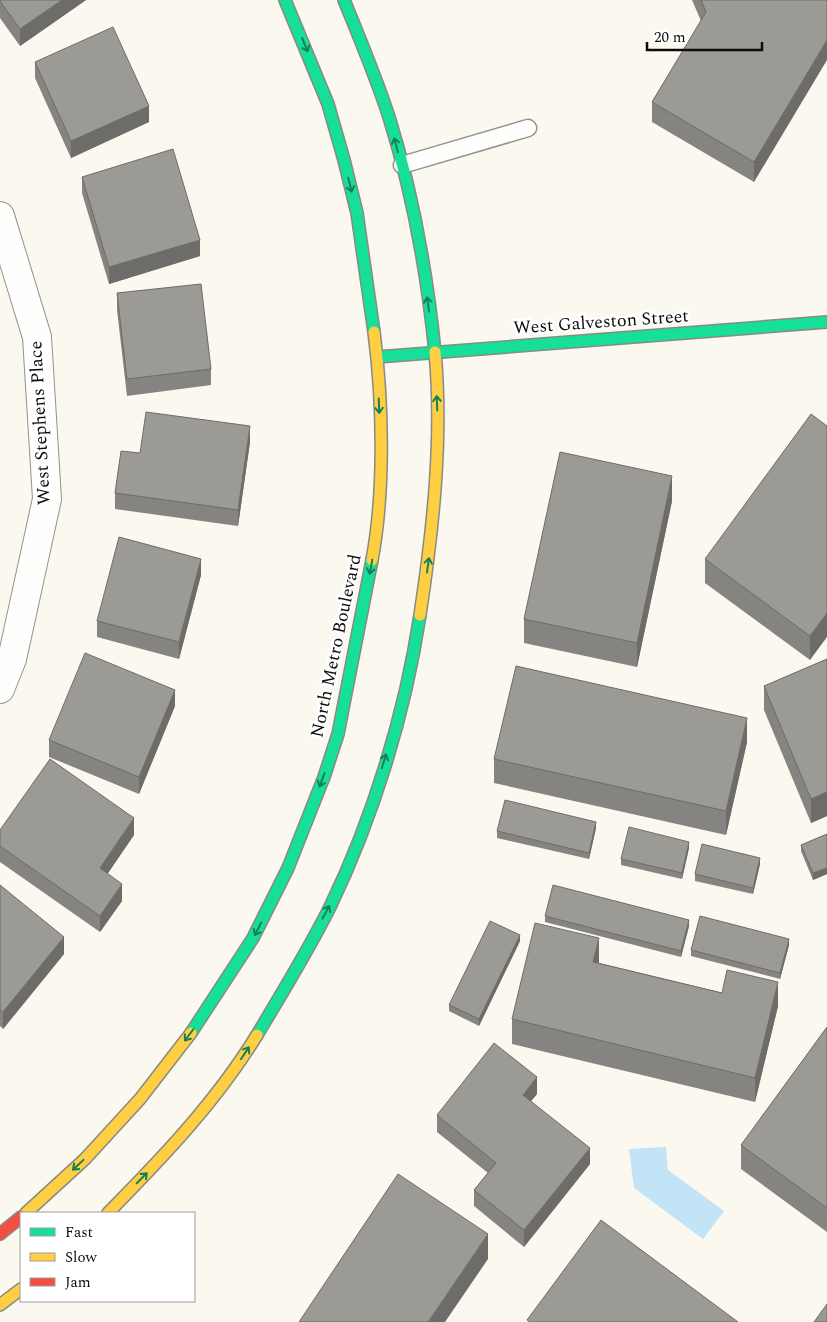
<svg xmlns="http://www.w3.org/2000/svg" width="827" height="1322" font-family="Spectral,serif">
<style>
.water{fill:#c3e3f7}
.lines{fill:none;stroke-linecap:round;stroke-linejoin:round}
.lane-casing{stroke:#93928e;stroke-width:19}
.street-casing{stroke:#93928e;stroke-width:30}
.fast-casing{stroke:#8a8985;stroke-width:14}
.slow-casing{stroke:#8a8985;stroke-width:14}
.jam-casing{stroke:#8a8985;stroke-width:14}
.lane{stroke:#fefefd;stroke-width:16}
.street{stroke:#fefefd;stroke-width:28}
.fast{stroke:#16e098;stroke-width:11}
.slow{stroke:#ffcf43;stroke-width:11}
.jam{stroke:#f24e42;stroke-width:11}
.wall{fill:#868480}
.shaded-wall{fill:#6d6c68}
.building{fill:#9c9a95;stroke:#6d6c68}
.oneway{stroke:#128159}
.labels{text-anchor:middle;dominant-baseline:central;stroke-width:5;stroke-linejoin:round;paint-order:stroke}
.street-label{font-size:18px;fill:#0c0c0c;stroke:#fff}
</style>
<rect width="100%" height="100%" fill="#faf8ef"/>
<path class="water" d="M 666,1147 L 668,1170 L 724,1211 L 703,1239 L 634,1188 L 629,1149 Z"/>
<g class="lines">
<defs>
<path id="lane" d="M 402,165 L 528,128"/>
<path id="street" d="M 0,216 L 37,337 L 47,499 L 12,659 L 0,689"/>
<path id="fast" d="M 285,0 L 328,104 L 344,160 L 357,213 L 374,332
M 344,0 C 360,39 376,77 389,117 C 413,194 427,273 435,352
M 377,357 L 827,322
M 191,1033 L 253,938 L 288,868 L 324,777 L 338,734 L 372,560
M 257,1035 C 282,993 308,951 330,907 C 373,818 405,714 420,615"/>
<path id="slow" d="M 372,560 C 385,491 383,402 374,332
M 420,615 C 433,530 443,438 435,352
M 26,1213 L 85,1159 L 140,1099 L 191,1033
M 108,1213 C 162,1158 216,1102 257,1035
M 0,1305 L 21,1289"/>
<path id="jam" d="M 0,1234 L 21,1217"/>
</defs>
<use href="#lane" class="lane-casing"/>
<use href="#street" class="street-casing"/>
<use href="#fast" class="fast-casing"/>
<use href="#slow" class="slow-casing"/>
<use href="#jam" class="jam-casing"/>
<use href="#lane" class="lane"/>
<use href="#street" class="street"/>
<use href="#fast" class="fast"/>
<use href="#slow" class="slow"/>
<use href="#jam" class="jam"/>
</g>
<path class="wall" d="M 0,0 L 86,0 L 20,46 L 0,18 Z
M 692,0 L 827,0 L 754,182 L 652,122 L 652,102 L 701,21 Z
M 35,62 L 149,122 L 71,158 L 35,78 Z
M 82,177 L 200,256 L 109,284 L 82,193 Z
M 117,293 L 211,369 L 211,385 L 127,396 L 117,310 Z
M 827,426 L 810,660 L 705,583 L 705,559 Z
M 250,442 L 238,526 L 115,509 L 115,493 L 140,453 Z
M 672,501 L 637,667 L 524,643 L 524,619 Z
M 201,575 L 179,659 L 97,637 L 97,621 Z
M 827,659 L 827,816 L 811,823 L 764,710 L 764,686 Z
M 175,706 L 139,794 L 49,757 L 49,740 Z
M 747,742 L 726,835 L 494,783 L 494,759 Z
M 596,828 L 589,859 L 497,838 L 497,831 Z
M 0,830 L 134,835 L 107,874 L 122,901 L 100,932 L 0,862 Z
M 827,834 L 827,874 L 813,880 L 801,851 L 801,845 Z
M 689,848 L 682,879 L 621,865 L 621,859 Z
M 760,864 L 753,894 L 695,881 L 695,874 Z
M 0,885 L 64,954 L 3,1029 L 0,1026 Z
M 545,916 L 689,926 L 681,957 L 545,922 Z
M 520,941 L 479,1026 L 449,1011 L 449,1005 Z
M 789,945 L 780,979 L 691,956 L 691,950 Z
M 599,963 L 778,1006 L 755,1102 L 512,1044 L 512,1019 Z
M 827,1027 L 827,1232 L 741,1169 L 741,1145 Z
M 537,1094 L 531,1101 L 590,1164 L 524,1247 L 474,1206 L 474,1190 L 488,1173 L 437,1132 L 437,1115 Z"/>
<path class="shaded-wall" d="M 62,0 L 86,0 L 20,46 L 20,29 Z
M 827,40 L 827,60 L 754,182 L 754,162 Z
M 149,106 L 149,122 L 71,158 L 71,141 Z
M 200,240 L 200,256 L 109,284 L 109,267 Z
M 250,426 L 250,442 L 238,526 L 238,510 Z
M 672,476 L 672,501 L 637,667 L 637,643 Z
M 201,559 L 201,575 L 179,659 L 179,642 Z
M 827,613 L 827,637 L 810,660 L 810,636 Z
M 175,690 L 175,706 L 139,794 L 139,777 Z
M 747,718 L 747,742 L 726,835 L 726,811 Z
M 827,792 L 827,816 L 811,823 L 811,799 Z
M 134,818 L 134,835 L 100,885 L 100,868 Z
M 596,822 L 596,828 L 589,859 L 589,853 Z
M 689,842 L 689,848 L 682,879 L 682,873 Z
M 760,858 L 760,864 L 753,894 L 753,888 Z
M 827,868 L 827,874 L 813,880 L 813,873 Z
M 122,884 L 122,901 L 100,932 L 100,916 Z
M 689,920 L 689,926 L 681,957 L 681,951 Z
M 520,935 L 520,941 L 479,1026 L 479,1019 Z
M 64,937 L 64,954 L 3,1029 L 3,1012 Z
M 599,938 L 599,963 L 593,986 L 593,962 Z
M 789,939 L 789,945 L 780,979 L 780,973 Z
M 778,982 L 778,1006 L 755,1102 L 755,1078 Z
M 537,1077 L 537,1094 L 523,1111 L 523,1095 Z
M 590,1148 L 590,1164 L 524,1247 L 524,1230 Z
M 488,1234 L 488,1259 L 445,1322 L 428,1322 Z"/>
<path class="building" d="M 0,0 L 62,0 L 20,29 L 0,1 Z
M 701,0 L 827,0 L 827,40 L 754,162 L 652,102 L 706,12 Z
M 113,27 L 149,106 L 71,141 L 35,62 Z
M 173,149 L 200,240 L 109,267 L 82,177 Z
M 201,284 L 211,369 L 127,379 L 117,293 Z
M 146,412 L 250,426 L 238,510 L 115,493 L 121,451 L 140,453 Z
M 811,414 L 827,426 L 827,613 L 810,636 L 705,559 Z
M 560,452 L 672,476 L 637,643 L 524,619 Z
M 119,537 L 201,559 L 179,642 L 97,621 Z
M 85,653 L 175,690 L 139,777 L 49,740 Z
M 827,659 L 827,792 L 811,799 L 764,686 Z
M 516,666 L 747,718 L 726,811 L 494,759 Z
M 50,759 L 134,818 L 100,868 L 122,884 L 100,916 L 0,846 L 0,830 Z
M 505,800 L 596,822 L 589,853 L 497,831 Z
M 629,827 L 689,842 L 682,873 L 621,859 Z
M 827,834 L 827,868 L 813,873 L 801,845 Z
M 702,844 L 760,858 L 753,888 L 695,874 Z
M 0,885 L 64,937 L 3,1012 L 0,1010 Z
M 553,885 L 689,920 L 681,951 L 545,916 Z
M 700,916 L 789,939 L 780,973 L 691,950 Z
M 490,921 L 520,935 L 479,1019 L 449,1005 Z
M 535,923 L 599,938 L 593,962 L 722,993 L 727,970 L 778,982 L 755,1078 L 512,1019 Z
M 827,1027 L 827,1208 L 741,1145 Z
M 494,1043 L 537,1077 L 523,1095 L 590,1148 L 524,1230 L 474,1190 L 496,1163 L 437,1115 Z
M 398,1174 L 488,1234 L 428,1322 L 299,1322 Z
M 601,1220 L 738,1322 L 530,1322 L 527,1320 Z
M 827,1304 L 827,1322 L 814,1322 Z"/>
<defs><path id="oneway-shaft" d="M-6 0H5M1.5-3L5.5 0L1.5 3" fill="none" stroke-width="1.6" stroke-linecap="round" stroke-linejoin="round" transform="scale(1.25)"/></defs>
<g class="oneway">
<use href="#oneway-shaft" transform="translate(305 45) rotate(68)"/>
<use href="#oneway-shaft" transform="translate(396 145) rotate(-105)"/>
<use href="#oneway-shaft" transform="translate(350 185) rotate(76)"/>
<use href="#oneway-shaft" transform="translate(428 304) rotate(-98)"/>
<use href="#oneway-shaft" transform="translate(437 403) rotate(-92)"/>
<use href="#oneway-shaft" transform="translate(379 406) rotate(88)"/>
<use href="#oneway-shaft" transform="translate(428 565) rotate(-82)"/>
<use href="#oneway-shaft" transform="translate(371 567) rotate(100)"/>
<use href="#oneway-shaft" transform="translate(384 761) rotate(-73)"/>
<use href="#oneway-shaft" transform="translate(322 780) rotate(110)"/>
<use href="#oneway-shaft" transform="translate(326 912) rotate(-62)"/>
<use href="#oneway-shaft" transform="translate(258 929) rotate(117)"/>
<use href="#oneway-shaft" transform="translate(189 1035) rotate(127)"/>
<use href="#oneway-shaft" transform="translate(245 1053) rotate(-56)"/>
<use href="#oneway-shaft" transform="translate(78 1165) rotate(137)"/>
<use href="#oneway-shaft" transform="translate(142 1178) rotate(-45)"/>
</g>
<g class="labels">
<g class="street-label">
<text transform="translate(601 322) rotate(-4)">West Galveston Street</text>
<text transform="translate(40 423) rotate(-93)">West Stephens Place</text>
<text transform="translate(336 646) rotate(-78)">North Metro Boulevard</text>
</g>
</g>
<rect x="20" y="1212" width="175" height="90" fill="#ffffff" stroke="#9e9e9e"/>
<rect x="30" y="1228" width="25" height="8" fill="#16e098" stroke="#9e9e9e"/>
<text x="65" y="1237" font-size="15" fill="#0c0c0c">Fast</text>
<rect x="30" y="1253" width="25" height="8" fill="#ffcf43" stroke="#9e9e9e"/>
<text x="65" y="1262" font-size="15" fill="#0c0c0c">Slow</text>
<rect x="30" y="1278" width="25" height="8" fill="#f24e42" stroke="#9e9e9e"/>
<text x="65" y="1287" font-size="15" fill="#0c0c0c">Jam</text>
<path d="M647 42v8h115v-8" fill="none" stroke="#0c0c0c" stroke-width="2.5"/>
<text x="654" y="42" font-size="15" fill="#0c0c0c" stroke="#ffffff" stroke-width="4" paint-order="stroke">20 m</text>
</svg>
